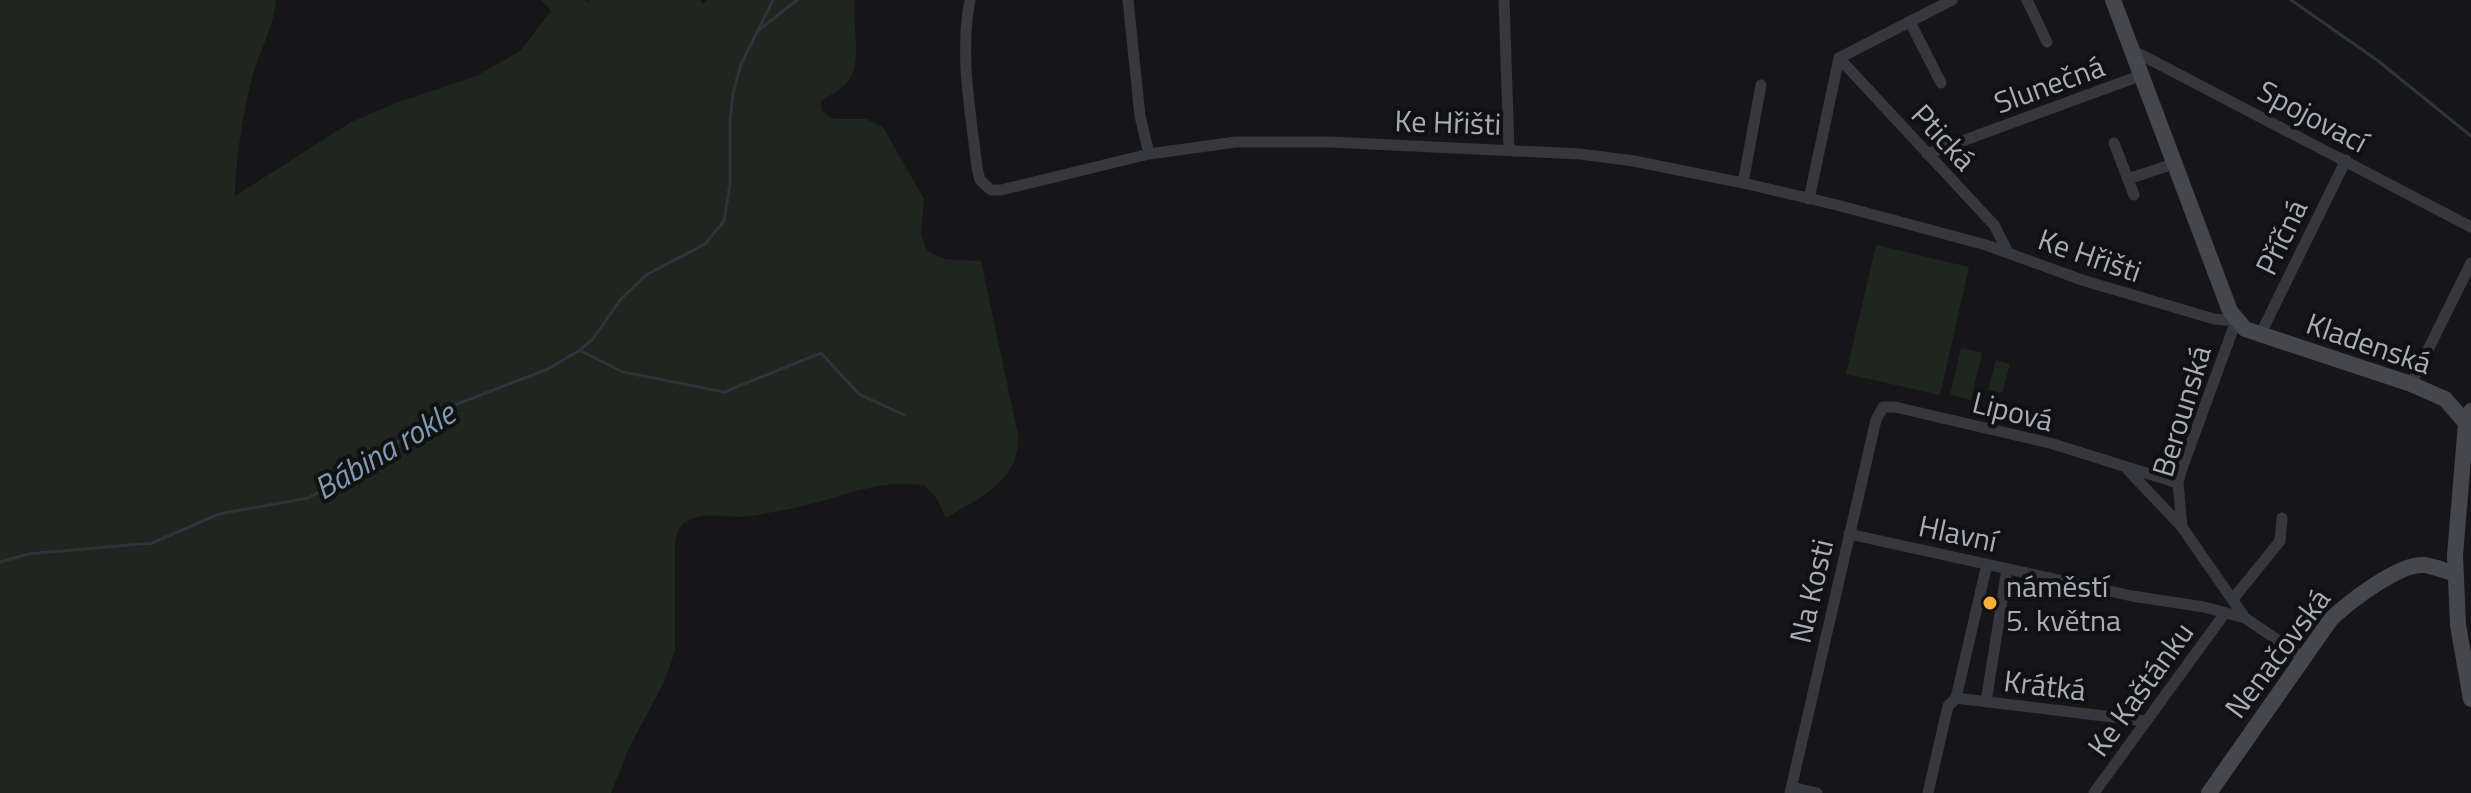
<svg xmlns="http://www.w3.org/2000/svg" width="2471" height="793" font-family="'Titillium Web',sans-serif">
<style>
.green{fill:#1e261f}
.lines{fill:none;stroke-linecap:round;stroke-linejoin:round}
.stream{stroke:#2c353c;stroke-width:3}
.street{stroke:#37383d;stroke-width:11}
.secondary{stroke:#45474d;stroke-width:16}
.poi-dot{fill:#f2b134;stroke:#111113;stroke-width:3}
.labels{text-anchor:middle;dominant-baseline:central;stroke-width:8;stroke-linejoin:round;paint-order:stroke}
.street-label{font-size:30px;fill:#a8adb8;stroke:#111113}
.poi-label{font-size:30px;fill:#a8adb8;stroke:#111113;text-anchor:start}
.water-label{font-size:32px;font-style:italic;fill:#7f9bb3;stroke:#111113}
</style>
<rect width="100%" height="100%" fill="#161618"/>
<path class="green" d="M 0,0 L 276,0 C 274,27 259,52 252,78 C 242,116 236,158 235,196 L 351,122 L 396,103 L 476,76 L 520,51 L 551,11 L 541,0 L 584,0 L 590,3 L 588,0 L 700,0 L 703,4 L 707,0 L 855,0 C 851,27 866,66 843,87 C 837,92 828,96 821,101 L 821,110 L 833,119 L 866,119 L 883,127 L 924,199 L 921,233 L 927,251 L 944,259 L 981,261 L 1018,435 C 1021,480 979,498 946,518 L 937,499 L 925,486 C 891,479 861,490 829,499 C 803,507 776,512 750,516 C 731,519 706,511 689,520 C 680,524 678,531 675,540 L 675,651 L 664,682 L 629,748 L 611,793 L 0,793 Z
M 1876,245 L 1969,267 L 1940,395 L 1846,374 Z
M 1961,348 L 1982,353 L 1971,400 L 1950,395 Z
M 1996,360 L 2010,364 L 2002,393 L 1988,390 Z"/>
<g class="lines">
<path class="stream" d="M 2291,0 L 2377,60 L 2471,136
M 759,30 L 797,0
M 581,351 L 623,372 L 724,392 L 821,353 L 859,394 L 904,415
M 0,562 L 28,554 L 152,543 L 219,514 L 308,498 L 370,466 L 429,415 L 548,369 L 580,350 L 593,339 L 620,300 L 646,275 L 705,244 L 724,221 L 730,184 L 730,122 L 733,93 L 741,64 L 773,0"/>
<path class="street" d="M 970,0 C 959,55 971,113 977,168 L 980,180 L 991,190 L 1001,190 L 1149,154 L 1236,142 L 1330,142 L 1580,154 L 1634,161 L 1743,183 L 1837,205 L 1986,245 L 2082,280 L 2214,319 L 2236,321 L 2181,471 L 2178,483 L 2182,527 L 2245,618 L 2304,658
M 1128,0 L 1140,116 L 1149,154
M 1504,0 L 1509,149
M 2027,0 L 2047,42
M 1910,22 L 1941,83
M 2132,50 L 2471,227
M 1839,58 L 1994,225 L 2008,252
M 1839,58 L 1952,0
M 2114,143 L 2134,195
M 1927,154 L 2142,75
M 2128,179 L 2176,163
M 1743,183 L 1761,85
M 1809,199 L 1839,58
M 2260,335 L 2346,160
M 2411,384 L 2471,263
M 2127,469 L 2181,526
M 1849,534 L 2132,596 L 2204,607 L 2245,618
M 2233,599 L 2280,541 L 2282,518
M 1956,698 L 2145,721
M 1956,698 L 1987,564
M 1986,702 L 2007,569
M 1792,787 L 1817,793
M 1790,793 L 1876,420 L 1883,407 L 1895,407 L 2050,443 L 2178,483
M 1928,793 L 1948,706 L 1956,698
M 2094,793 L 2225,613"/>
<path class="secondary" d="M 2113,0 L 2230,311 L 2245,329 L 2411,384 L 2445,399 L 2466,423
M 2471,411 L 2466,423 L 2455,555 L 2458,625 L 2471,699
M 2209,793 L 2331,619 C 2349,602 2399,563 2424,565 C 2434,566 2445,571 2455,574"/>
</g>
<circle class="poi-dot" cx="1990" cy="603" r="8"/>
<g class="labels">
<g class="street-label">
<text transform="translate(2049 84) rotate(-20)">Slunečná</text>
<text transform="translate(2313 116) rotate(28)">Spojovací</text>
<text transform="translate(1448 122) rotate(2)">Ke Hřišti</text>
<text transform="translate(1944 137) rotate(47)">Ptická</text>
<text transform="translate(2281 237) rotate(-64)">Příčná</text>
<text transform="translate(2090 255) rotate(19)">Ke Hřišti</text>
<text transform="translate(2369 343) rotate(19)">Kladenská</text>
<text transform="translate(2013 411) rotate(14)">Lipová</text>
<text transform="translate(2181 411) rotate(-73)">Berounská</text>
<text transform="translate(1958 533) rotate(12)">Hlavní</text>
<text transform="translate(1811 591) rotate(-77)">Na Kosti</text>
<text transform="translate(2277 653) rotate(-53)">Nenačovská</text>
<text transform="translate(2045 685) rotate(7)">Krátká</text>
<text transform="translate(2140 689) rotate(-54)">Ke Kaštánku</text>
</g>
<g class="poi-label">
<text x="2006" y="586">náměstí<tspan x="2006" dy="34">5. května</tspan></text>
</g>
<g class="water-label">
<text transform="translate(384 450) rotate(-31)">Bábina rokle</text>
</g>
</g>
</svg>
